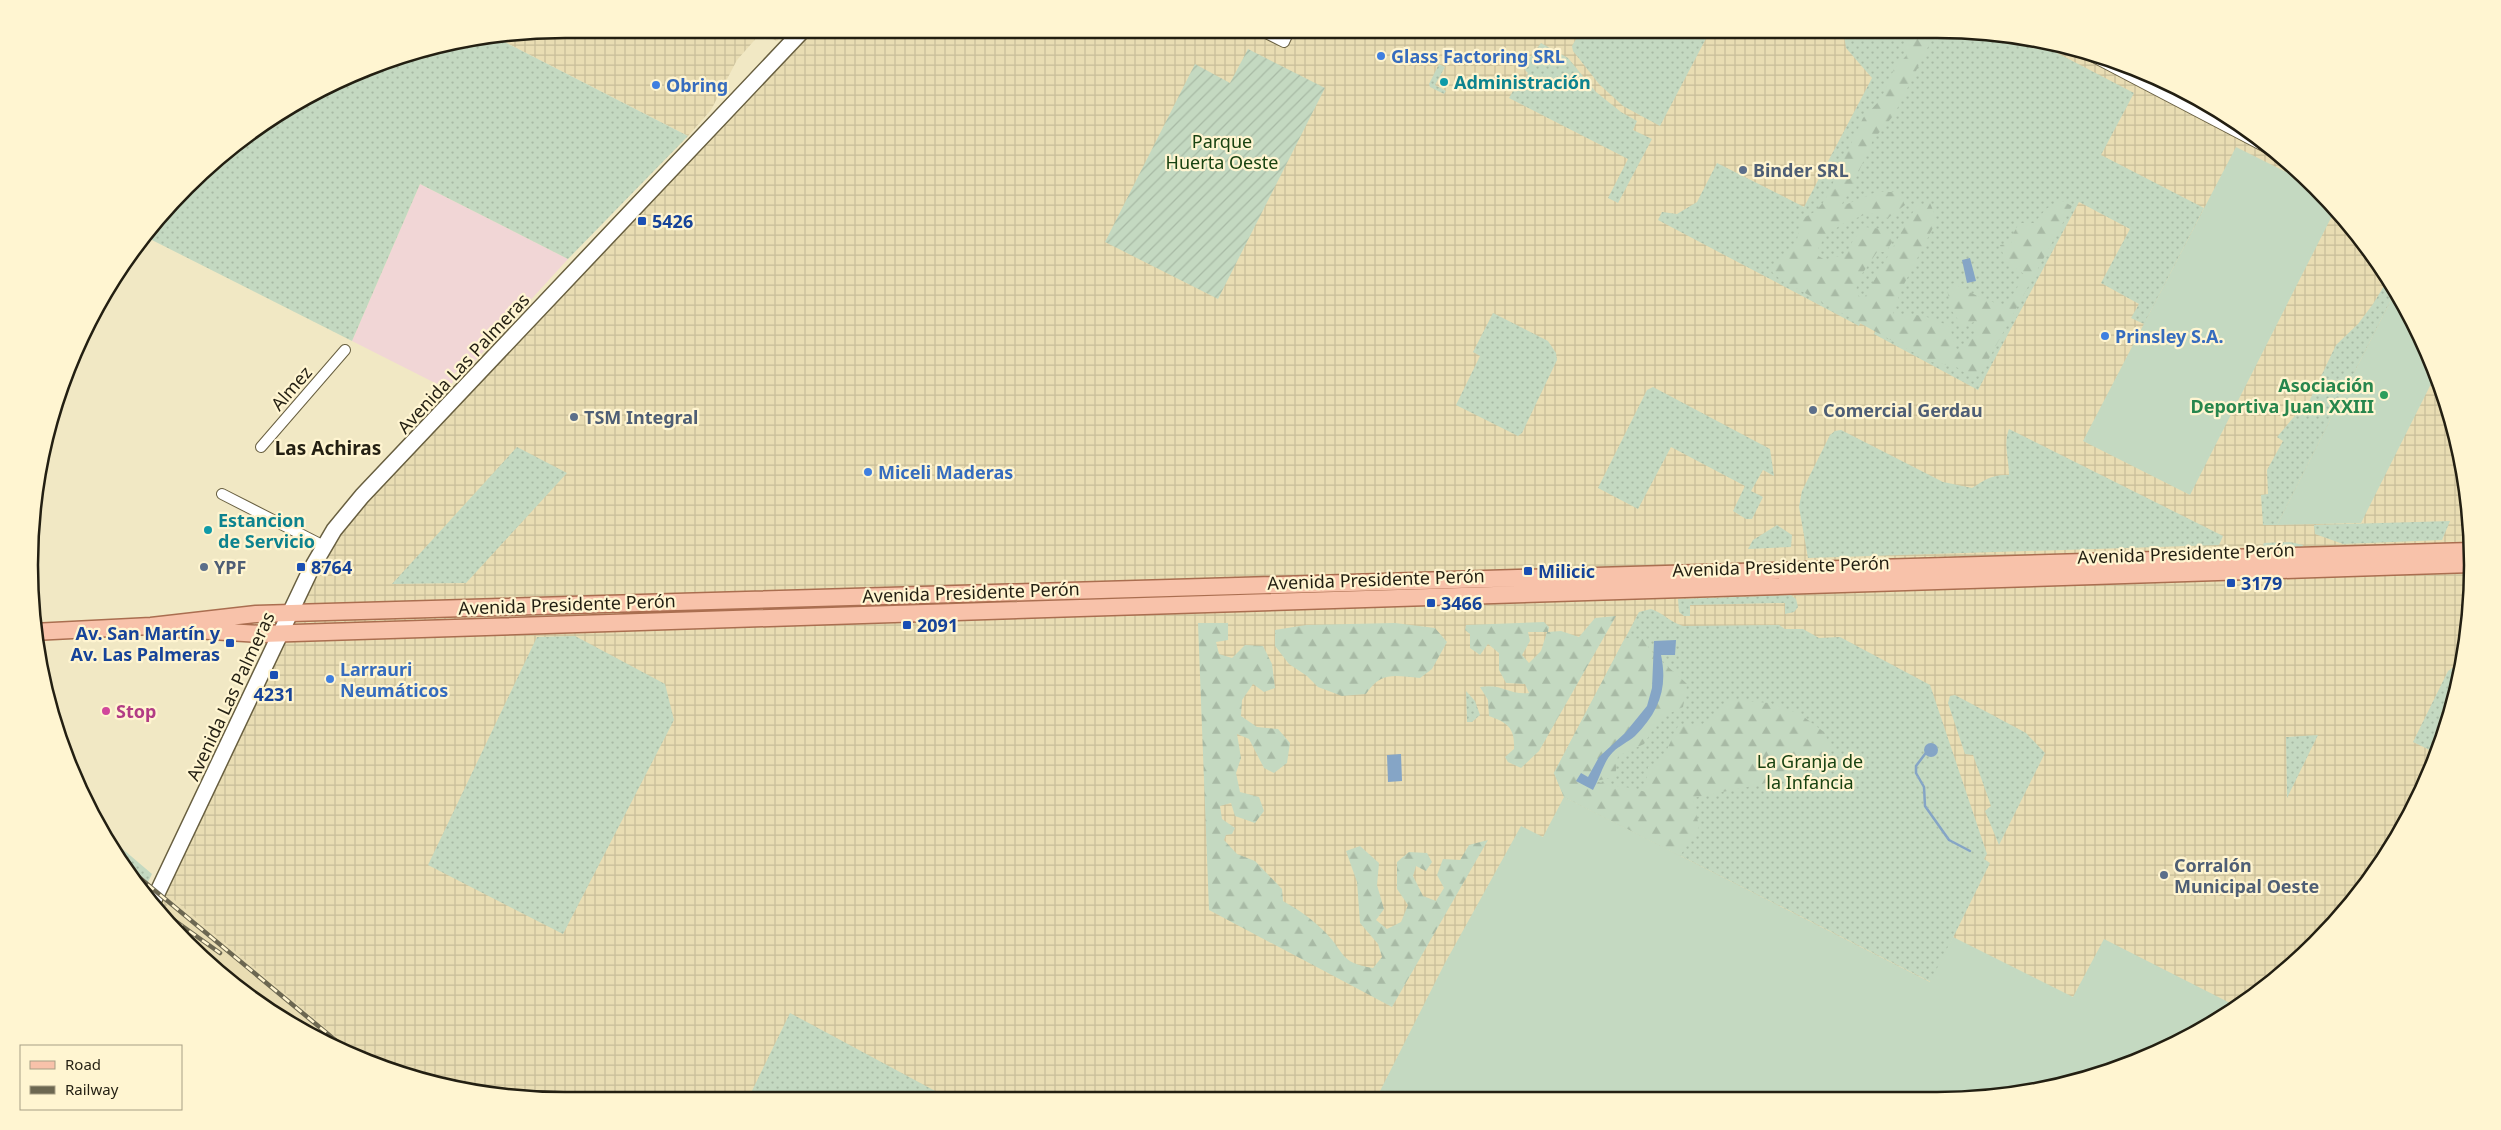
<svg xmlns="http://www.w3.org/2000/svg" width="2501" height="1130" font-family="'Noto Sans',sans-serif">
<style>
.commercial{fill:#f1d6d6}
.industrial{fill:url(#industrial-grid)}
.built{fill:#e9ddb3}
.grass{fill:url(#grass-dots)}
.forest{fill:url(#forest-firs);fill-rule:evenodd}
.garden{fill:url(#garden-furrows)}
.pitch{fill:#c4d9c1}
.water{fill:#85a5c6}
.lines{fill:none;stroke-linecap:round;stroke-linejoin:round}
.stream{stroke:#85a5c6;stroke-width:2.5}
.street-casing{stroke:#685f40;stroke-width:12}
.secondary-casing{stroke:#685f40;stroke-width:18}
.primary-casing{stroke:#aa6e50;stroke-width:19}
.street{stroke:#fff;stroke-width:10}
.secondary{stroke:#fff;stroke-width:15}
.primary{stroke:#f8c2aa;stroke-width:16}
.rail-casing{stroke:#6c6751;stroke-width:4.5}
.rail{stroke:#fff5d1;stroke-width:2.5;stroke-dasharray:8;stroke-linecap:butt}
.shop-dot{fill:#3f7fe0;stroke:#fff5d1;stroke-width:2}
.culture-dot{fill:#0f9aa8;stroke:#fff5d1;stroke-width:2}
.service-dot{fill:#5c6f8a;stroke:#fff5d1;stroke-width:2}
.transit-dot{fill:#1a4fb4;stroke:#fff5d1;stroke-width:2}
.leisure-dot{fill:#2e9e5b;stroke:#fff5d1;stroke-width:2}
.hotel-dot{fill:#d1479c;stroke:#fff5d1;stroke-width:2}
.labels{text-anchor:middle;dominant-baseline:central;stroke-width:4.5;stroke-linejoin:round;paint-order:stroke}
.shop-label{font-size:18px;font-weight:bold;fill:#366cbe;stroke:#fff5d1;text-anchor:start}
.culture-label{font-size:18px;font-weight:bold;fill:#0d838f;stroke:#fff5d1;text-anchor:start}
.park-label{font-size:18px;fill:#184211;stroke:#fff5d1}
.service-label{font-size:18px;font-weight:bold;fill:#4e5e75;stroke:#fff5d1;text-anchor:start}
.transit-label{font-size:18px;font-weight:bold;fill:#164399;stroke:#fff5d1;text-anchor:start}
.street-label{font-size:18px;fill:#231f12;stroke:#fff5d1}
.leisure-label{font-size:18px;font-weight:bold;fill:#27864d;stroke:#fff5d1;text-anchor:end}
.hotel-label{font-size:18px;font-weight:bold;fill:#b23c85;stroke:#fff5d1;text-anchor:start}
.neighbourhood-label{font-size:19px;font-weight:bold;fill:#231f12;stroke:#fff5d1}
.rim{fill:none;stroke:#231f12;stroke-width:2.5}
</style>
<defs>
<pattern id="industrial-grid" width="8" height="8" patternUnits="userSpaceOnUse" patternTransform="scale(1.25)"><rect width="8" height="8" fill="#e9ddb3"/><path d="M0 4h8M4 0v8" fill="none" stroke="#c8bd99"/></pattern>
<pattern id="grass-dots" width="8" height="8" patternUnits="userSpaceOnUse" patternTransform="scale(1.25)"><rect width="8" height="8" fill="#c4d9c1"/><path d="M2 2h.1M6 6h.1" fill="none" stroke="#a8baa5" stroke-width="1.8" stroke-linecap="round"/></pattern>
<pattern id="forest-firs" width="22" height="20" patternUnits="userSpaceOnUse" patternTransform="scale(1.25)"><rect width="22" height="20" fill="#c4d9c1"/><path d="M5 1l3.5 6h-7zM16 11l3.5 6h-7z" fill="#a8baa5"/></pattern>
<pattern id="garden-furrows" width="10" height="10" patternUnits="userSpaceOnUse" patternTransform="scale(1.25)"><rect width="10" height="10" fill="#c4d9c1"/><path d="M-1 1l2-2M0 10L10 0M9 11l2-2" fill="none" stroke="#a8baa5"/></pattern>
</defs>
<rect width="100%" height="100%" fill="#f1e8c4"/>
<path class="commercial" d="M 420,184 L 568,259 L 464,373 L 456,372 L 453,376 L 453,382 L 447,389 L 352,341 Z"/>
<path class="industrial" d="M 565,29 L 788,29 L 777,41 L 760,34 L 737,60 L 711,110 L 688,136 L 493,36 Z
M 804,29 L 1936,29 L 2040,39 L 2086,53 L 2273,151 L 2315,186 L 2382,267 L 2431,360 L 2462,460 L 2472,565 L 2462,669 L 2432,770 L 2362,891 L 2263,990 L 2141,1060 L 2006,1097 L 565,1101 L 460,1091 L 360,1061 L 297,1029 L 212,968 L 162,918 L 152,904 L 334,530 Z"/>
<path class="built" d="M 171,897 L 366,1062 L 367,1063 L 297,1029 L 185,941 L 161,918 Z"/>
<path class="grass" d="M 1582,29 L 1711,29 L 1660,126 L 1623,106 L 1599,84 L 1573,51 L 1572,46 Z
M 1843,29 L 1936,29 L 2028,38 L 2134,93 L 2101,155 L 2204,208 L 2144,324 L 2131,318 L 2139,304 L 2101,283 L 2130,229 L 2079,202 L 1978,390 L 1874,334 L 1895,286 L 1881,277 L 1859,326 L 1658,220 L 1662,212 L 1677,214 L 1697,202 L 1717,163 L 1804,207 L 1872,78 L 1846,48 Z
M 493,36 L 688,136 L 568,259 L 420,184 L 352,341 L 144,236 C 219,131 365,48 493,36 Z
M 1541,43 L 1568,58 L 1596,92 L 1621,112 L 1637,121 L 1633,130 L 1652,139 L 1618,203 L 1608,198 L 1628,159 L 1509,98 L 1520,79 L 1524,81 L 1528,73 L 1525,70 L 1526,63 Z
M 1439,64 L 1445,67 L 1435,85 L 1446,91 L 1444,94 L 1430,87 L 1429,84 Z
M 2381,266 L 2395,292 L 2277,525 L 2263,525 L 2261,495 L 2268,494 L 2267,470 L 2283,441 L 2277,437 L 2298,412 L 2303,414 L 2336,345 L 2358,324 L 2373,304 L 2387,281 L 2376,275 Z
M 1493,313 L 1548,341 L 1556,353 L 1557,360 L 1522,433 L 1518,436 L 1456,405 L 1480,356 L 1473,352 Z
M 1653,387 L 1770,449 L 1774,476 L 1763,470 L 1751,491 L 1763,497 L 1752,519 L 1746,519 L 1733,511 L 1745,486 L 1671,447 L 1638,509 L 1598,488 L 1647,390 Z
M 2009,429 L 2223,536 L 2219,545 L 1808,558 L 1799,507 L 1802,491 L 1830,435 L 1835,431 L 1841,430 L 1943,482 L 1972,488 C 1984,480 1993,474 2009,475 C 2009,459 2003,444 2009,429 Z
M 517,447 L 567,473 L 466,583 L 392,584 Z
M 2450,521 L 2442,540 L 2343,544 L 2315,534 L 2314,525 Z
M 1777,525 L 1792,535 L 1791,547 L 1748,549 L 1753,540 Z
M 2290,542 L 2303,545 L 2302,547 L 2266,548 L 2263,545 L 2264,543 Z
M 1791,595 L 1796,599 L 1798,607 L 1794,612 L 1785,614 L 1785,603 L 1690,605 L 1690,616 L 1684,616 L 1679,612 L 1678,599 Z
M 1651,609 C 1663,613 1670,622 1683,626 L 1779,625 L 1785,629 L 1803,629 L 1819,638 L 1840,637 L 1930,685 L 1987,854 L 1984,859 L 1990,863 L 1931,982 L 1564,797 L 1554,773 L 1639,612 Z
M 575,636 L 665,684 L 674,720 L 563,934 L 428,865 L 537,637 Z
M 2454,667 L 2461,671 L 2438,750 L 2434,752 L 2413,742 L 2448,671 Z
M 1466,691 L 1475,701 L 1480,715 L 1472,722 L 1467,722 Z
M 1955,695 L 2026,733 L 2045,753 L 1999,845 L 1985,811 L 1991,806 L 1973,755 L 1965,754 L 1948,703 L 1950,696 Z
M 2318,735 L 2287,798 L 2286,737 Z
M 98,828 L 152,874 L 143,892 L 100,833 Z
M 790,1013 L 952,1100 L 747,1101 Z"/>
<path class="forest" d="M 1914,29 L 1937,29 L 1894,115 L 1873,140 L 1850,191 L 1840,207 L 1876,192 L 1898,192 L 1905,205 L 1888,218 L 1869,213 L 1844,223 L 1826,235 L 1815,254 L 1825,260 L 1847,254 L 1852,242 L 1864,227 L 1883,229 L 1895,237 L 1886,252 L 1877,252 L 1860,277 L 1855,292 L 1863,300 L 1917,205 L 1930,203 L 1937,220 L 1901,290 L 1893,314 C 1917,314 1928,315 1950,327 L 1957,354 L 1964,344 L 1975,334 L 1976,321 L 1963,327 L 1952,311 L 1947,290 L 1953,283 C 1969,294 1987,299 2005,307 L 2025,275 L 2005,260 L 2000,245 L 2011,244 L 2012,236 L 2019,223 L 2034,223 L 2046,209 L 2060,200 L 2072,206 L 1980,375 L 1969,376 L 1955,366 L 1931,362 L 1781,280 L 1772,272 L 1797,240 L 1800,220 L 1816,211 L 1825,200 L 1863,118 L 1881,99 L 1894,69 L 1906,56 L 1906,42 Z
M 1616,616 L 1539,751 L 1521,768 L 1508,762 L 1505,757 L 1514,749 C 1515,728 1508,723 1489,716 L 1488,700 L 1480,687 C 1502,683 1508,695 1529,693 L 1525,684 L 1506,683 L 1499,670 L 1499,653 L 1488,644 L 1480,655 L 1470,648 L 1470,634 L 1465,630 L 1466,625 L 1544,622 L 1549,627 L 1548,632 L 1561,631 L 1579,637 L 1595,618 ZM 1528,632 L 1547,632 L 1541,651 L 1529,663 L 1522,655 L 1530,641 Z
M 1198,623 L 1228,623 L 1228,640 L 1216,642 L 1219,654 L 1232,658 L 1245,645 L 1263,646 L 1272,664 L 1275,688 L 1264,692 L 1253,684 L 1242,700 L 1241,716 L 1257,727 L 1278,729 L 1290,743 L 1287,763 L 1274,773 L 1264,768 L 1249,739 L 1237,734 L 1241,758 L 1236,773 L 1240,792 L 1259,797 L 1264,811 L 1255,823 L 1235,816 L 1231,803 L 1220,806 L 1222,819 L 1235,828 L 1232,834 L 1226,835 L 1224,840 L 1237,854 L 1255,861 L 1282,889 L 1283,901 C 1299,910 1312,919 1325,932 C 1345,952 1339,963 1373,968 L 1382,957 L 1378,944 L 1360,923 L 1357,882 L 1346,851 L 1360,846 L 1379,863 L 1377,885 L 1384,909 L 1376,920 L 1387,929 L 1401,922 L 1408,905 L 1397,889 L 1397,862 L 1409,852 L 1427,853 L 1432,862 L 1426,871 L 1416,866 L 1413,876 L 1423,896 L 1436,901 L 1444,888 L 1437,875 L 1443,859 L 1460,860 L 1469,845 L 1488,840 L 1392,1007 L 1209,910 Z
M 1395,623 L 1435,628 L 1447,642 L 1432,669 L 1420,678 C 1395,676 1381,671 1366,694 L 1342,696 L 1318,687 L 1307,676 L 1289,664 L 1275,646 L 1275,630 L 1306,625 Z
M 1625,638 L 1643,639 C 1653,657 1671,668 1687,684 L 1683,707 L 1660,718 L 1644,744 L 1618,756 L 1615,777 L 1596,781 C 1614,788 1626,785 1645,792 L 1648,767 L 1662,760 L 1678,726 L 1700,726 L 1732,700 L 1770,703 L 1800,714 L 1824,732 L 1831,748 L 1825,771 L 1693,798 L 1699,827 L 1680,856 L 1564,797 L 1554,773 Z"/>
<path class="garden" d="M 1248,49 L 1325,88 L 1218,299 L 1105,242 L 1195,64 L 1230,83 Z"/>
<path class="pitch" d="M 2236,147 L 2316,187 L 2335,210 L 2190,495 L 2083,441 Z
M 2395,292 L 2431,360 L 2436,374 L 2361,523 L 2277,525 Z
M 1564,797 L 1930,982 L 1953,937 L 2073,997 L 2104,939 L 2236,1006 L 2141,1060 L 2006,1097 L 1376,1099 L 1445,963 L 1521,826 L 1543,837 Z"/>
<path class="water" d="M 1970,258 L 1976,281 L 1967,283 L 1962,260 Z
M 1676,640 L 1675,655 L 1661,655 C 1668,688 1659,712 1635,736 C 1628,742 1619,746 1613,752 C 1603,762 1600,778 1593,790 L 1576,781 L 1581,773 L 1588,777 L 1599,757 L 1625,733 L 1647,706 L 1652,688 L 1654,641 Z
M1924 750a7 7 0 1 1 14 0a7 7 0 1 1-14 0Z
M 1401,754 L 1402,781 L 1388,782 L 1387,755 Z"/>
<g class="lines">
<path class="stream" d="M 1925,754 L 1916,766 L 1916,773 L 1924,787 L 1925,806 L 1949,840 L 1970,851"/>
<defs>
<path id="street" d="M 1258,29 L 1284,42 L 1290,29
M 2086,53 L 2273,151
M 2142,82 L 2146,72
M 261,447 L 345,350
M 222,494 L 324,546"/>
<path id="secondary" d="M 152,904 L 310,571 L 334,530 L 362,496 L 804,29"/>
<path id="primary" d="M 178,629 L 262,634 L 2472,564
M 33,632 L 151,626 L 256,614 L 2471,551"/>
</defs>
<use href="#street" class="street-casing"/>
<use href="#secondary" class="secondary-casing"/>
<use href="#primary" class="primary-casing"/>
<use href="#street" class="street"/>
<use href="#secondary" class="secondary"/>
<use href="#primary" class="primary"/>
<defs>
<path id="rail" d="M 123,864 L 358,1059
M 150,903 L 220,953"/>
</defs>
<use href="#rail" class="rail-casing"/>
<use href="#rail" class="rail"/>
</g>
<g class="shop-dot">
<circle cx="1381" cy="56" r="5"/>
<circle cx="656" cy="85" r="5"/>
<circle cx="2105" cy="336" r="5"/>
<circle cx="868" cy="472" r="5"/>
<circle cx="330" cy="679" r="5"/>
</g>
<g class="culture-dot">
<circle cx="1444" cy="82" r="5"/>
<circle cx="208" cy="530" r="5"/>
</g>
<g class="service-dot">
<circle cx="1743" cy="170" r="5"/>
<circle cx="1813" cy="410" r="5"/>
<circle cx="574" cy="417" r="5"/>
<circle cx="204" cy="567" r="5"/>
<circle cx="2164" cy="875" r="5"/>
</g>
<g class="transit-dot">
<rect x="637" y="216" width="10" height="10" rx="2.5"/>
<rect x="296" y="562" width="10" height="10" rx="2.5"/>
<rect x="1523" y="566" width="10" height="10" rx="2.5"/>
<rect x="2226" y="578" width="10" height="10" rx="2.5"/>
<rect x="1426" y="598" width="10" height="10" rx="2.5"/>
<rect x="902" y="620" width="10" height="10" rx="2.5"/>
<rect x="225" y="638" width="10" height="10" rx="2.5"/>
<rect x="269" y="670" width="10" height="10" rx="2.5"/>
</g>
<circle class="leisure-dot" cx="2384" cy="395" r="5"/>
<circle class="hotel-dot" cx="106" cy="711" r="5"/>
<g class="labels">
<g class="shop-label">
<text x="1391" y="56">Glass Factoring SRL</text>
<text x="666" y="85">Obring</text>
<text x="2115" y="336">Prinsley S.A.</text>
<text x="878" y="472">Miceli Maderas</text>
<text x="340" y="669">Larrauri<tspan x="340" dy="21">Neumáticos</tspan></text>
</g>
<g class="culture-label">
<text x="1454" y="82">Administración</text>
<text x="218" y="520">Estancion<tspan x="218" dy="21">de Servicio</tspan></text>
</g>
<g class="park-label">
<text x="1222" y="141">Parque<tspan x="1222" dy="21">Huerta Oeste</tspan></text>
<text x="1810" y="761">La Granja de<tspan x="1810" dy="21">la Infancia</tspan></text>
</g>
<g class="service-label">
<text x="1753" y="170">Binder SRL</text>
<text x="1823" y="410">Comercial Gerdau</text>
<text x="584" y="417">TSM Integral</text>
<text x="214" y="567">YPF</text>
<text x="2174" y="865">Corralón<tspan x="2174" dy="21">Municipal Oeste</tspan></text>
</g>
<g class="transit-label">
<text x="652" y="221">5426</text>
<text x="311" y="567">8764</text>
<text x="1538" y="571">Milicic</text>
<text x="2241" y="583">3179</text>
<text x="1441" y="603">3466</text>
<text x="917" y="625">2091</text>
<text x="220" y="633" text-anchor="end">Av. San Martín y<tspan x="220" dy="21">Av. Las Palmeras</tspan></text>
<text x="274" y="694" text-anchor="middle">4231</text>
</g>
<g class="street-label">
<text transform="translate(463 363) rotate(-47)">Avenida Las Palmeras</text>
<text transform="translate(291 388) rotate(-49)">Almez</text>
<text transform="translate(2186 553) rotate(-2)">Avenida Presidente Perón</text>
<text transform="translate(1781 566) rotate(-2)">Avenida Presidente Perón</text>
<text transform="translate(1376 579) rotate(-2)">Avenida Presidente Perón</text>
<text transform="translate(971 592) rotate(-2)">Avenida Presidente Perón</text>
<text transform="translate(567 604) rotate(-2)">Avenida Presidente Perón</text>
<text transform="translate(230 696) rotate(-65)">Avenida Las Palmeras</text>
</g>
<g class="leisure-label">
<text x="2374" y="385">Asociación<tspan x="2374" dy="21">Deportiva Juan XXIII</tspan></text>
</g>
<g class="hotel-label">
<text x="116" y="711">Stop</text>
</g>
<g class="neighbourhood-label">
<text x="328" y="448">Las Achiras</text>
</g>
</g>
<path d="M0 0H2501V1130H0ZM565 38H1937A527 527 0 0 1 2464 565V565A527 527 0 0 1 1937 1092H565A527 527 0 0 1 38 565V565A527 527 0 0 1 565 38Z" fill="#fff5d1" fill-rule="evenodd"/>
<path class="rim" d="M565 38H1937A527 527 0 0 1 2464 565V565A527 527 0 0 1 1937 1092H565A527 527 0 0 1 38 565V565A527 527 0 0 1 565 38Z"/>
<rect x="20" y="1045" width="162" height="65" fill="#fff5d1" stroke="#a79f85"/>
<rect x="30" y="1061" width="25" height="8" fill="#f8c2aa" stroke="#a79f85"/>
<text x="65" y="1070" font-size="15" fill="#231f12">Road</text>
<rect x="30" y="1086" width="25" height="8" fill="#6c6751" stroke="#a79f85"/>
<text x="65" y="1095" font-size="15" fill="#231f12">Railway</text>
</svg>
